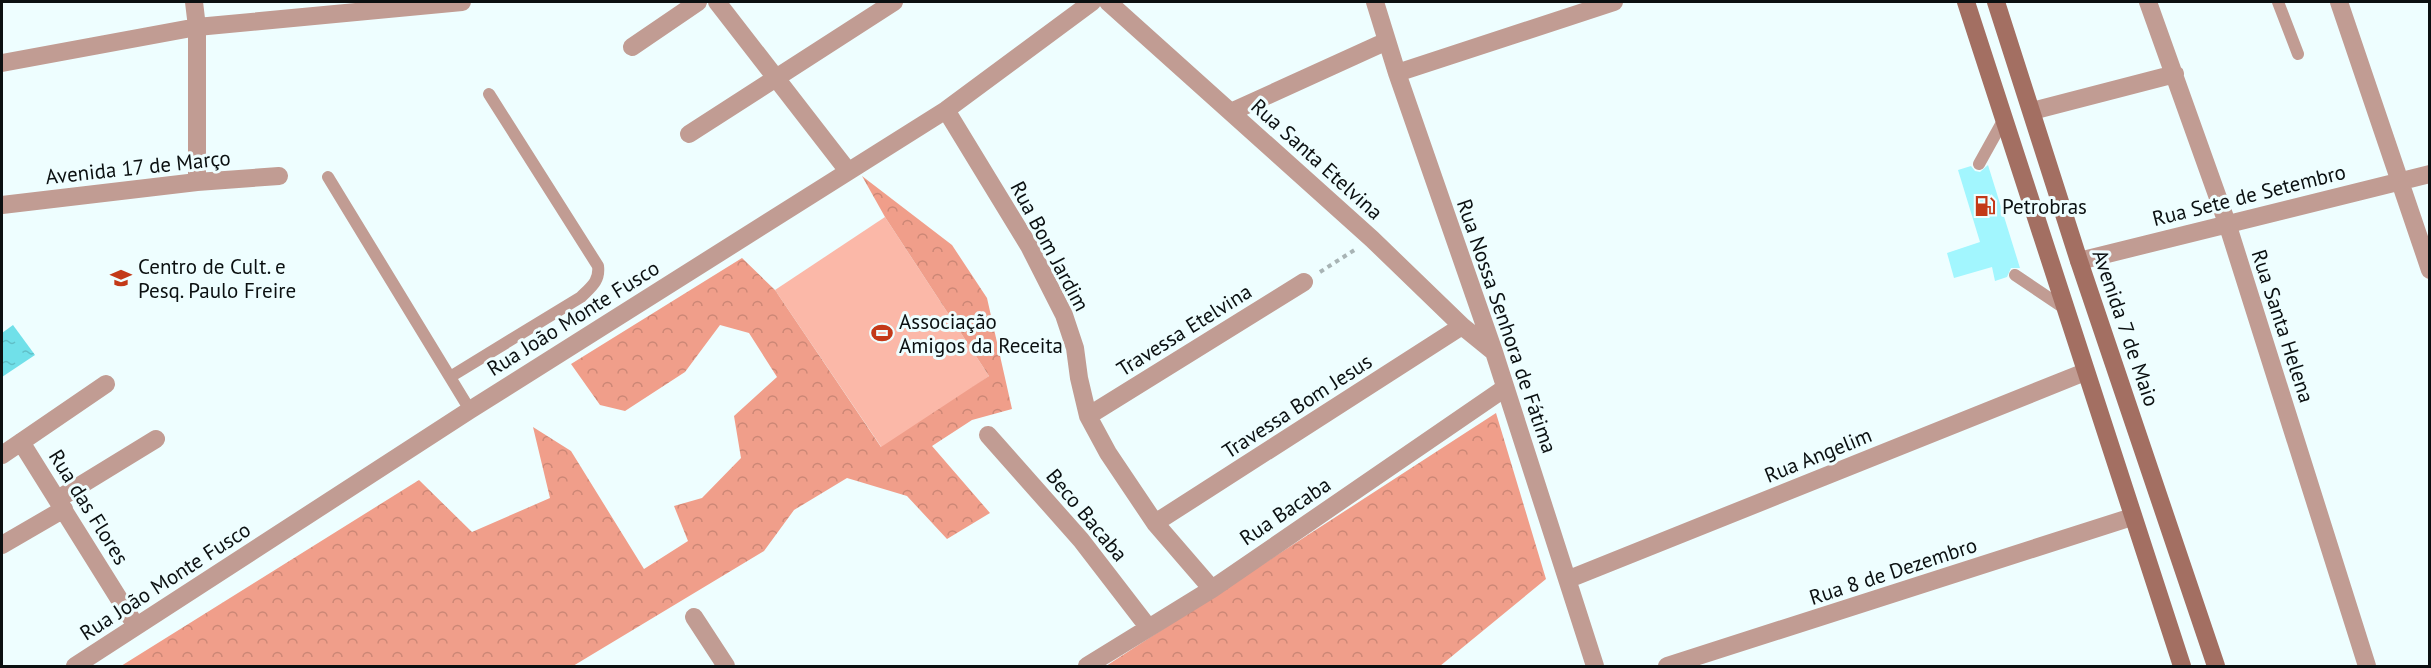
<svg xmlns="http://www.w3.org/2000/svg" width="2431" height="668" font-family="'PT Sans',sans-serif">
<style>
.green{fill:#fbb8a8}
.forest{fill:url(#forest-crowns)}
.water{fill:url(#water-ripples)}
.building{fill:#a2f6fe}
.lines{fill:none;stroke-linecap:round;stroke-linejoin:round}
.path{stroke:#a8b4b5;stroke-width:4;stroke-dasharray:4.5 4.5;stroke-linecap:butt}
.lane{stroke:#c19c93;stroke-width:12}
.street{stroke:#c19c93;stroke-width:18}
.secondary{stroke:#a36f62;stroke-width:18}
.labels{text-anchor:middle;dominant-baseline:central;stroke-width:6;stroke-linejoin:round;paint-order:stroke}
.street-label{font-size:21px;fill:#0b1011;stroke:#eefeff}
.poi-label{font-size:21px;fill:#0b1011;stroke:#eefeff;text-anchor:start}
</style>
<defs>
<pattern id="forest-crowns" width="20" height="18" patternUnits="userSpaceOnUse" patternTransform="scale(1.5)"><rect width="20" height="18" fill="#f09e8a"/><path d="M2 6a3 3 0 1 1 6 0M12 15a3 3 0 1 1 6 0" fill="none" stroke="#cc8776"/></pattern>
<pattern id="water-ripples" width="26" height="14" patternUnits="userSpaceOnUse" patternTransform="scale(1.5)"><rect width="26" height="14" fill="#70e0e9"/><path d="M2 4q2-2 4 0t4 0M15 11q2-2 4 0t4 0" fill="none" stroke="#60bfc7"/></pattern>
</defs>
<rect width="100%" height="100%" fill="#eefeff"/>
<path class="green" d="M 885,217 L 989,376 L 884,451 L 775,290 Z"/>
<path class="forest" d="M 862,176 L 952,245 L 987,298 L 1012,409 L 972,420 L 932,446 L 990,513 L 947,539 L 907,496 L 847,478 L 794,510 L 764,551 L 573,666 L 121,666 L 419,480 L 472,532 L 550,498 L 533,427 L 571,451 L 644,569 L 688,541 L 674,506 L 702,498 L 741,458 L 734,416 L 777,377 L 749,333 L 720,325 L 685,372 L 625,411 L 600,405 L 571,364 L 742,258 L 775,290 L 881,447 L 989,376 L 885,217 Z
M 1496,413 L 1546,579 L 1440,666 L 1106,666 Z"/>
<path class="water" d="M 13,325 L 35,355 L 2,377 L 2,333 Z"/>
<path class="building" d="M 1988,165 L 2020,268 L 2011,268 L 2007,277 L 1995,281 L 1992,267 L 1954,278 L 1947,253 L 1980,242 L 1958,170 L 1971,166 L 1975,171 L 1980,172 Z"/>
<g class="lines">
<path class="path" d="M 1320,272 L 1356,249"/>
<path class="lane" d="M 2278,2 L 2298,54
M 1979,164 L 2004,119
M 328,177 L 470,410
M 2015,275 L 2064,308
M 450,377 L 581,297 C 591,287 600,281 598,266 L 489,94"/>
<path class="street" d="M 194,2 L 197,27 L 197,182
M 717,2 L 848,171
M 1108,2 L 1372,239 L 1462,326 L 1494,352
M 1375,2 L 1397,73 L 1494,352 L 1595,666
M 2148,2 L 2227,223 L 2367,666
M 2339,2 L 2430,270
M 632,47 L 698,2
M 2,63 L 197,27 L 462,2
M 1397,73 L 1614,2
M 946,110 L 1029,246 L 1064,315 L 1075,348 L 1079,378 L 1088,416 L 1108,453 L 1155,523 L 1212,589
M 2032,111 L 2175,74
M 1231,112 L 1387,41
M 689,134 L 894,2
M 2,205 L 197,182 L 279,176
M 2079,261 L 2430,174
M 1088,416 L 1304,282
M 988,435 L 1081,540 L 1148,627
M 21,442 L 136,626
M 2,455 L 106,384
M 58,499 L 156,439
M 1155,523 L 1462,326
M 2,545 L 64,509
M 1569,579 L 2085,372
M 694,617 L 726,666
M 75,666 L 470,410 L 946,110 L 1092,2
M 1087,666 L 1212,589 L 1505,388
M 1667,666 L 2132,517"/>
<path class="secondary" d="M 1966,2 L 2182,666
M 1996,2 L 2079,261 L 2216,666"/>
</g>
<defs>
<symbol id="fuel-bare" viewBox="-9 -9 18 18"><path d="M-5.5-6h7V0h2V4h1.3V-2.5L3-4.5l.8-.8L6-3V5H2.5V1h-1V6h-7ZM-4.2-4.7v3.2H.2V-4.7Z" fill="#c33918" stroke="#eefeff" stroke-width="2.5" paint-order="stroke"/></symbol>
<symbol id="school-bare" viewBox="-9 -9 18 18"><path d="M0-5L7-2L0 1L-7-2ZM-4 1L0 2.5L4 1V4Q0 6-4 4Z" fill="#c33918" stroke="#eefeff" stroke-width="2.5" paint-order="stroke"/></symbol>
<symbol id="stadium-bare" viewBox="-9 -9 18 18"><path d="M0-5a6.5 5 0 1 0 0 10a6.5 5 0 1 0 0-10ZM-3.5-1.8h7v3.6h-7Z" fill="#c33918" stroke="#eefeff" stroke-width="2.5" paint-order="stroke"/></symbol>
</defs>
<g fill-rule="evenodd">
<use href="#fuel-bare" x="1970" y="191" width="30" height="30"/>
<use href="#school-bare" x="106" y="263" width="30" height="30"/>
<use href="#stadium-bare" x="867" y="318" width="30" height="30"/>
</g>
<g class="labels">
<g class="street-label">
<text transform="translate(1317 159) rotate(42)">Rua Santa Etelvina</text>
<text transform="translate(138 167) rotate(-6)">Avenida 17 de Março</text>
<text transform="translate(2249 195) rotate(-14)">Rua Sete de Setembro</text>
<text transform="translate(1050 246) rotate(62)">Rua Bom Jardim</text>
<text transform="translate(573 318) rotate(-32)">Rua João Monte Fusco</text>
<text transform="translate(1507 326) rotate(71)">Rua Nossa Senhora de Fátima</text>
<text transform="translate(2283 326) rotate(72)">Rua Santa Helena</text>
<text transform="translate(2126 328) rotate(71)">Avenida 7 de Maio</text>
<text transform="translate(1184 330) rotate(-32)">Travessa Etelvina</text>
<text transform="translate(1297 406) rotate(-33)">Travessa Bom Jesus</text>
<text transform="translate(1818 455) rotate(-22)">Rua Angelim</text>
<text transform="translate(89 507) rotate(58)">Rua das Flores</text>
<text transform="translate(1285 511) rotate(-34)">Rua Bacaba</text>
<text transform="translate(1087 515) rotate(50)">Beco Bacaba</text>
<text transform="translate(1893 571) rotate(-18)">Rua 8 de Dezembro</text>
<text transform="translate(165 581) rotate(-33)">Rua João Monte Fusco</text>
</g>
<g class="poi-label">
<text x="2002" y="206">Petrobras</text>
<text x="138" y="266">Centro de Cult. e<tspan x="138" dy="24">Pesq. Paulo Freire</tspan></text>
<text x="899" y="321">Associação<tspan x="899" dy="24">Amigos da Receita</tspan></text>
</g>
</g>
<rect width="2431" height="668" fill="none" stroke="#0b1011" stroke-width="6"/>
</svg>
